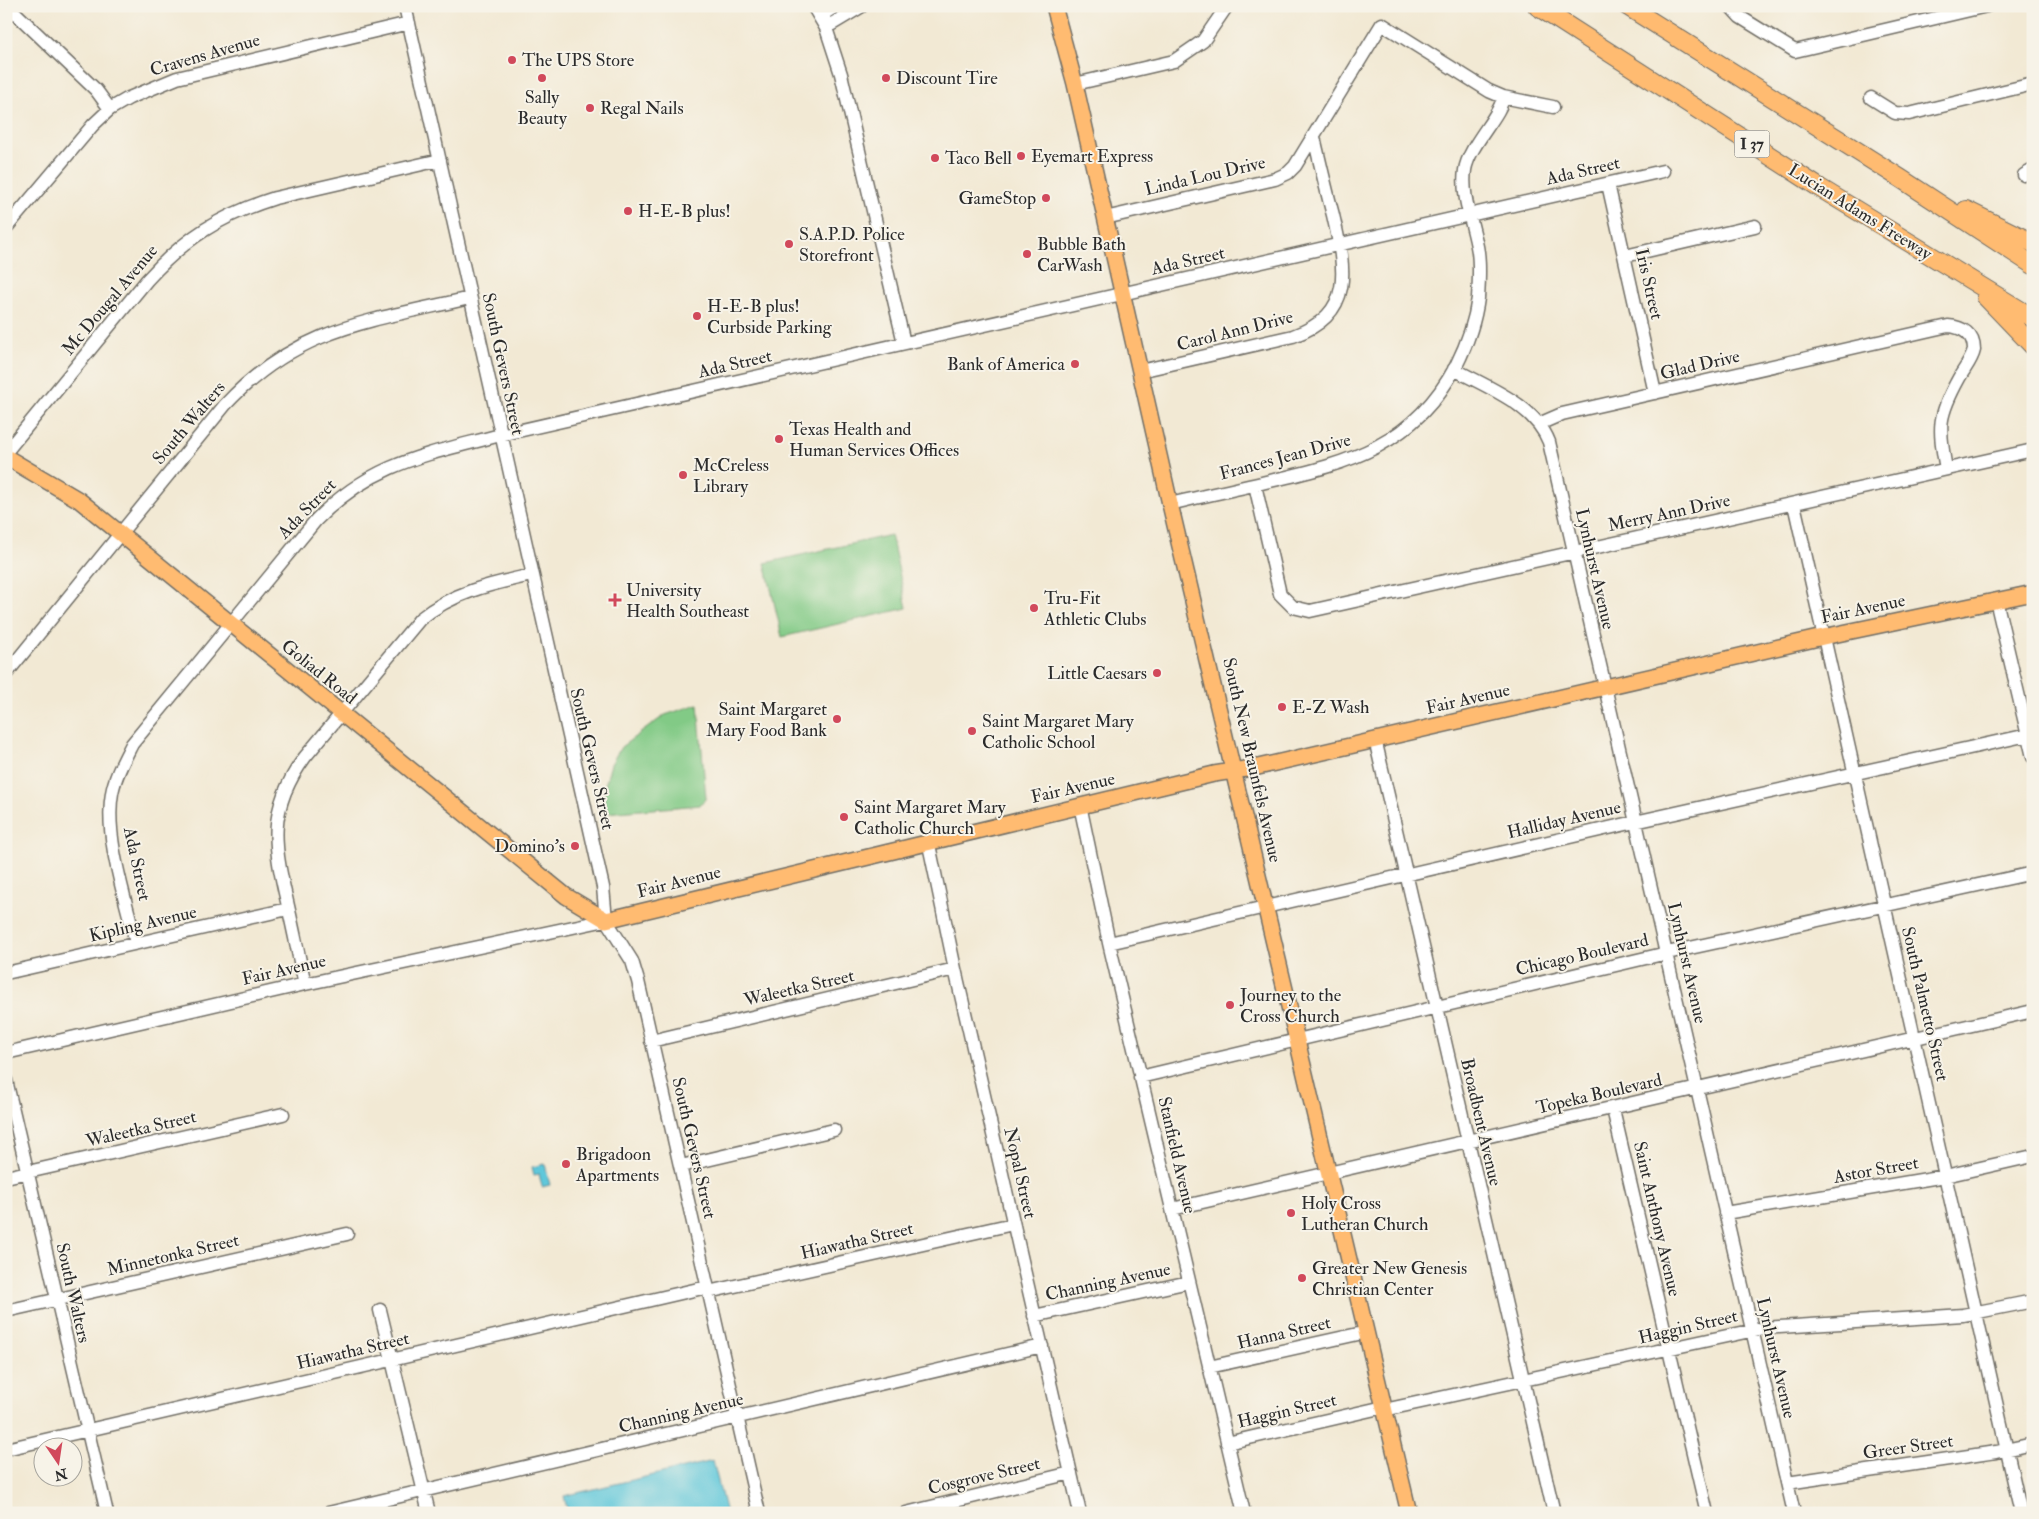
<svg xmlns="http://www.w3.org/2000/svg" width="2039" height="1519" font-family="'IM FELL Double Pica',serif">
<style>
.green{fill:#82ca86;stroke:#567a58}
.water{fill:#5ec7da;stroke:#447982}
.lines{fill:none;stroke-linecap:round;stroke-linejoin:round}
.minor-casing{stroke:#716e66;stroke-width:15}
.major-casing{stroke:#716e66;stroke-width:18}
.highway-casing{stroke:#716e66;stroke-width:20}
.minor{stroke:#fff;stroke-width:12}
.major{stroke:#ffbb71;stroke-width:15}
.highway{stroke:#ffbb71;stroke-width:18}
.poi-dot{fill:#d1495b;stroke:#f7f3e8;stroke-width:2}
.labels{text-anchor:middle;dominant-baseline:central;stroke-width:4;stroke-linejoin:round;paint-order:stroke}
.shield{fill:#f7f3e8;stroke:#686764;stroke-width:1}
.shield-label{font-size:16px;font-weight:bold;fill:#2b2b2b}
.street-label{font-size:18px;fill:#2b2b2b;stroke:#f7f3e8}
.poi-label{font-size:18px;fill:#2b2b2b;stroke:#f7f3e8;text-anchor:start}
</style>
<rect width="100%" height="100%" fill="#f7f3e8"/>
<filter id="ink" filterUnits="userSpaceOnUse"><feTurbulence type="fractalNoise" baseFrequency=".02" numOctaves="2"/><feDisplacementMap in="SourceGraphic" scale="10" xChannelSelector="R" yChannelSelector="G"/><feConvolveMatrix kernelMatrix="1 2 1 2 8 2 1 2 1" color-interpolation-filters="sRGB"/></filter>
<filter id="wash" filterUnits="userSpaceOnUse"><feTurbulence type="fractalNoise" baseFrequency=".0096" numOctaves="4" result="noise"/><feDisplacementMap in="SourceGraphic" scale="20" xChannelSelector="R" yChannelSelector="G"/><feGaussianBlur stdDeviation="1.12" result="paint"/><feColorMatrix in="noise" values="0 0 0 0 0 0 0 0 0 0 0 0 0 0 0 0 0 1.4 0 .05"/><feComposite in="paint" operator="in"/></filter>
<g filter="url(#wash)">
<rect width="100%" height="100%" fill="#f2e9d4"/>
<path class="green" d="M 891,535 L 907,608 L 782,637 L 765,563 Z
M 698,704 L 706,798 L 700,805 L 605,813 L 604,789 L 611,764 L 621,747 L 665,715 Z"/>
<path class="water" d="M 545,1164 L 550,1185 L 542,1187 L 539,1174 L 534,1175 L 532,1167 Z
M 713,1461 L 726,1513 L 568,1513 L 564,1496 Z"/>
</g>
<g filter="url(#ink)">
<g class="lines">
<defs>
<path id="minor" d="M 8,6 L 96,90 L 110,109
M 405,6 L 603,887 L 606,920 L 632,961 L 638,981 L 759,1513
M 813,6 L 826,28 L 841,74 L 904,343
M 836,6 L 825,13 L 823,22 L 832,24 L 862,6
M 1730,6 L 1740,17 L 1795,51 L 1987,6
M 1075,84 L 1174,61 L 1203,41 L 1227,6
M 1871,98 L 1895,113 L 1909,114 L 2033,84
M 2024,175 L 2033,170
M 1608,184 L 1655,393
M 1105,218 L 1275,179 L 1288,173 L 1295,166 L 1382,24 L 1489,91 L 1503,97 L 1553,107
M 6,228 L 93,125 L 110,109 L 129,98 L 177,78 L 409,23
M 1625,256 L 1755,226
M 1454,369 C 1488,388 1534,404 1549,442 L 1794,1513
M 1140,371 L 1293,336 C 1356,314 1345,268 1333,215 C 1326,189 1320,163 1314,137
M 1539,424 L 1562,414 L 1948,326 C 1963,327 1974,334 1974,350 C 1972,360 1964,369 1959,378 C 1938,416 1938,426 1946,469
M 6,452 L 147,280 C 185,238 221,215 275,198 L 440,160
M 1255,485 L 1280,594 L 1293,607 L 1310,611 L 2033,450
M 1170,504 C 1203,496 1237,489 1270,481 C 1350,463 1414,445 1456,366 C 1467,344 1475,322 1478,298 C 1479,283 1480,267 1478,252 C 1474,225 1461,198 1465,170 C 1469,145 1502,114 1503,97
M 1794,504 L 2021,1513
M 1996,600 L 2033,757
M 6,674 L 225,405 C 298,326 372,321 470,298
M 1375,739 L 1554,1513
M 1080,805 L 1109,943 L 1244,1513
M 928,840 L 955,969 L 1080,1513
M 136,943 C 126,900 104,837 112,793 C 115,776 124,760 132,744 L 316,520 C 373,462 426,455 500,435 L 1663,171
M 1109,943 L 1635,822 L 2028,735
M 6,973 L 288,909
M 305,984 C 299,958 294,932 288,906 C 274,846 266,810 305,757 L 420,619 C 453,592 491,584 532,575
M 651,1041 L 955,969
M 6,1053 L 305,984 L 606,920
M 1140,1077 L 1667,953 L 2033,873
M 6,1080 L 107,1513
M 1613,1109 L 1707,1513
M 681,1166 L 834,1130
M 6,1177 L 283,1114
M 1172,1209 L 2033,1011
M 1725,1213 L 1945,1176 L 2033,1156
M 708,1292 L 1013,1224
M 380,1310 L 429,1513
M 6,1311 L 347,1234
M 1034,1316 L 1189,1282
M 1209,1367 L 1367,1332
M 1384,1410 L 1764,1328 L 1963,1315 L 2033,1301
M 1227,1443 L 1384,1407
M 6,1449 L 707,1287
M 1787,1483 L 1996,1452 L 2033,1444
M 328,1513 L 1042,1346
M 906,1513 L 1071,1473"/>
<path id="major" d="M 1054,6 L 1075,84 L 1170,504 L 1409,1513
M 6,457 L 79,500 L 566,896 L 606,920 L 1214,774 L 1258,767 L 1823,637 L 2033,593"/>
<path id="highway" d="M 1537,6 L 1820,188 L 2033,318
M 1627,6 L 1900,178 L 2033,265
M 1966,210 L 2033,243
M 1986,297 L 2033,346"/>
</defs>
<use href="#minor" class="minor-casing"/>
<use href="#major" class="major-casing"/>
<use href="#highway" class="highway-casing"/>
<use href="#minor" class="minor"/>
<use href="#major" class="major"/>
<use href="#highway" class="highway"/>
</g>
</g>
<g class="poi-dot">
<circle cx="512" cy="60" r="5"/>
<circle cx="542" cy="78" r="5"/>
<circle cx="886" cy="78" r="5"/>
<circle cx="590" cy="108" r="5"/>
<circle cx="1021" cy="156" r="5"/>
<circle cx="935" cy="158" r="5"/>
<circle cx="1046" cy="198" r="5"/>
<circle cx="628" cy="211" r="5"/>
<circle cx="789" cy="244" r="5"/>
<circle cx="1027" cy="254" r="5"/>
<circle cx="697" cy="316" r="5"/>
<circle cx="1075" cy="364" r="5"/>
<circle cx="779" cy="439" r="5"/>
<circle cx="683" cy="475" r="5"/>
<path d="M612.5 592.5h5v5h5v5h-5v5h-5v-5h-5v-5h5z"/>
<circle cx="1034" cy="608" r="5"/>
<circle cx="1157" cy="673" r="5"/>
<circle cx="1282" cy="707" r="5"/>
<circle cx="837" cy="719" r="5"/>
<circle cx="972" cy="731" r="5"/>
<circle cx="844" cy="817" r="5"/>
<circle cx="575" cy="846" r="5"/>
<circle cx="1230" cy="1005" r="5"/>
<circle cx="566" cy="1164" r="5"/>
<circle cx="1291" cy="1213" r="5"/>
<circle cx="1302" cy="1278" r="5"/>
</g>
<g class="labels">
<rect class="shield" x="1734.5" y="130.5" width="35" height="27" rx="4"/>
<g class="shield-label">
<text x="1752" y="144">I 37</text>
</g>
<g class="street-label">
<text transform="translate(205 55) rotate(-16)">Cravens Avenue</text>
<text transform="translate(1583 171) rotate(-13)">Ada Street</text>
<text transform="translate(1205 176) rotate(-13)">Linda Lou Drive</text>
<text transform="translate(1860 212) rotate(32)">Lucian Adams Freeway</text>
<text transform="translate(1188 261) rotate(-13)">Ada Street</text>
<text transform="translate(1649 284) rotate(77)">Iris Street</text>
<text transform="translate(110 300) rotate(-50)">Mc Dougal Avenue</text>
<text transform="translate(1235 331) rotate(-14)">Carol Ann Drive</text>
<text transform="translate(503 364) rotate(78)">South Gevers Street</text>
<text transform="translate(735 364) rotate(-13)">Ada Street</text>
<text transform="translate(1700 365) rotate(-13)">Glad Drive</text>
<text transform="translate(189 423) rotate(-50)">South Walters</text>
<text transform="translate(1285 457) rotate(-15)">Frances Jean Drive</text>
<text transform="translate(307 509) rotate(-46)">Ada Street</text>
<text transform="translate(1669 513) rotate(-12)">Merry Ann Drive</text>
<text transform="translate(1595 569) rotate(77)">Lynhurst Avenue</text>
<text transform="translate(1863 609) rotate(-12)">Fair Avenue</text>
<text transform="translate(319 672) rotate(39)">Goliad Road</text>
<text transform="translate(1468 699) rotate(-13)">Fair Avenue</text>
<text transform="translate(592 759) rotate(77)">South Gevers Street</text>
<text transform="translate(1252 760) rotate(77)">South New Braunfels Avenue</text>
<text transform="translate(1073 788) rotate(-13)">Fair Avenue</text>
<text transform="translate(1564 820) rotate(-13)">Halliday Avenue</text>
<text transform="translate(137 864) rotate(78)">Ada Street</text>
<text transform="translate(679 882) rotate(-14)">Fair Avenue</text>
<text transform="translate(143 924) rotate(-13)">Kipling Avenue</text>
<text transform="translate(1582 955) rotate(-13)">Chicago Boulevard</text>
<text transform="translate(1687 963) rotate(77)">Lynhurst Avenue</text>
<text transform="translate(284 970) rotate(-13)">Fair Avenue</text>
<text transform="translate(799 988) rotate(-13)">Waleetka Street</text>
<text transform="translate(1925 1004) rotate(77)">South Palmetto Street</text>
<text transform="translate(1599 1094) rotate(-13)">Topeka Boulevard</text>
<text transform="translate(1481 1122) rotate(77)">Broadbent Avenue</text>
<text transform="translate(141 1129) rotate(-13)">Waleetka Street</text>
<text transform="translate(694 1148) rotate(77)">South Gevers Street</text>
<text transform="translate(1177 1155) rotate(77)">Stanfield Avenue</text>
<text transform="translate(1876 1170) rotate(-10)">Astor Street</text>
<text transform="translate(1020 1173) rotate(77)">Nopal Street</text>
<text transform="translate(1657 1219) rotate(77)">Saint Anthony Avenue</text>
<text transform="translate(857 1241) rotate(-13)">Hiawatha Street</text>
<text transform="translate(173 1255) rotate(-13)">Minnetonka Street</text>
<text transform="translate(1108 1282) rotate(-12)">Channing Avenue</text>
<text transform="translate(73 1293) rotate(77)">South Walters</text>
<text transform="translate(1688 1327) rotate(-13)">Haggin Street</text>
<text transform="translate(1284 1333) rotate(-13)">Hanna Street</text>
<text transform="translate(353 1351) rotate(-13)">Hiawatha Street</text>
<text transform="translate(1776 1358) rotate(77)">Lynhurst Avenue</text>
<text transform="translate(1287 1411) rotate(-13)">Haggin Street</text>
<text transform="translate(681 1413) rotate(-13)">Channing Avenue</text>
<text transform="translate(1908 1447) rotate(-8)">Greer Street</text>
<text transform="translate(984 1476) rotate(-13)">Cosgrove Street</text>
</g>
<g class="poi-label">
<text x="522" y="60">The UPS Store</text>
<text x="896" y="78">Discount Tire</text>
<text x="542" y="97" text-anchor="middle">Sally<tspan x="542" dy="21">Beauty</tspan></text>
<text x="600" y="108">Regal Nails</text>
<text x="1031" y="156">Eyemart Express</text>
<text x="945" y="158">Taco Bell</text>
<text x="1036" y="198" text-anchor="end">GameStop</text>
<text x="638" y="211">H-E-B plus!</text>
<text x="799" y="234">S.A.P.D. Police<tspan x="799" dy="21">Storefront</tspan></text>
<text x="1037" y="244">Bubble Bath<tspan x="1037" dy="21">CarWash</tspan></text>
<text x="707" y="306">H-E-B plus!<tspan x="707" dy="21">Curbside Parking</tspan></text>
<text x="1065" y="364" text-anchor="end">Bank of America</text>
<text x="789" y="429">Texas Health and<tspan x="789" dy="21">Human Services Offices</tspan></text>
<text x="693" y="465">McCreless<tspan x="693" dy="21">Library</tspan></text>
<text x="626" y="590">University<tspan x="626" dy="21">Health Southeast</tspan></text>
<text x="1044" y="598">Tru-Fit<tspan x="1044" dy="21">Athletic Clubs</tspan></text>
<text x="1147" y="673" text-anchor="end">Little Caesars</text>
<text x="1292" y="707">E-Z Wash</text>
<text x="827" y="709" text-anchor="end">Saint Margaret<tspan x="827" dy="21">Mary Food Bank</tspan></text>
<text x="982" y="721">Saint Margaret Mary<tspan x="982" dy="21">Catholic School</tspan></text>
<text x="854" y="807">Saint Margaret Mary<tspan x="854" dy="21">Catholic Church</tspan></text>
<text x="565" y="846" text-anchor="end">Domino's</text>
<text x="1240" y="995">Journey to the<tspan x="1240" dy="21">Cross Church</tspan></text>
<text x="576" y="1154">Brigadoon<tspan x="576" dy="21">Apartments</tspan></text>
<text x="1301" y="1203">Holy Cross<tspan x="1301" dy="21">Lutheran Church</tspan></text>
<text x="1312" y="1268">Greater New Genesis<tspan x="1312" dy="21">Christian Center</tspan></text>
</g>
</g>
<rect width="2039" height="1519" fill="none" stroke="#f7f3e8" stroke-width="25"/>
<g transform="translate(58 1462) rotate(167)"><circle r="24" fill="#f7f3e8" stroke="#a5a39c"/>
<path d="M0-4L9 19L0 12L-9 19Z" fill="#d1495b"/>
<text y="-8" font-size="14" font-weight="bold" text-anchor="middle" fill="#2b2b2b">N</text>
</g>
</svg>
